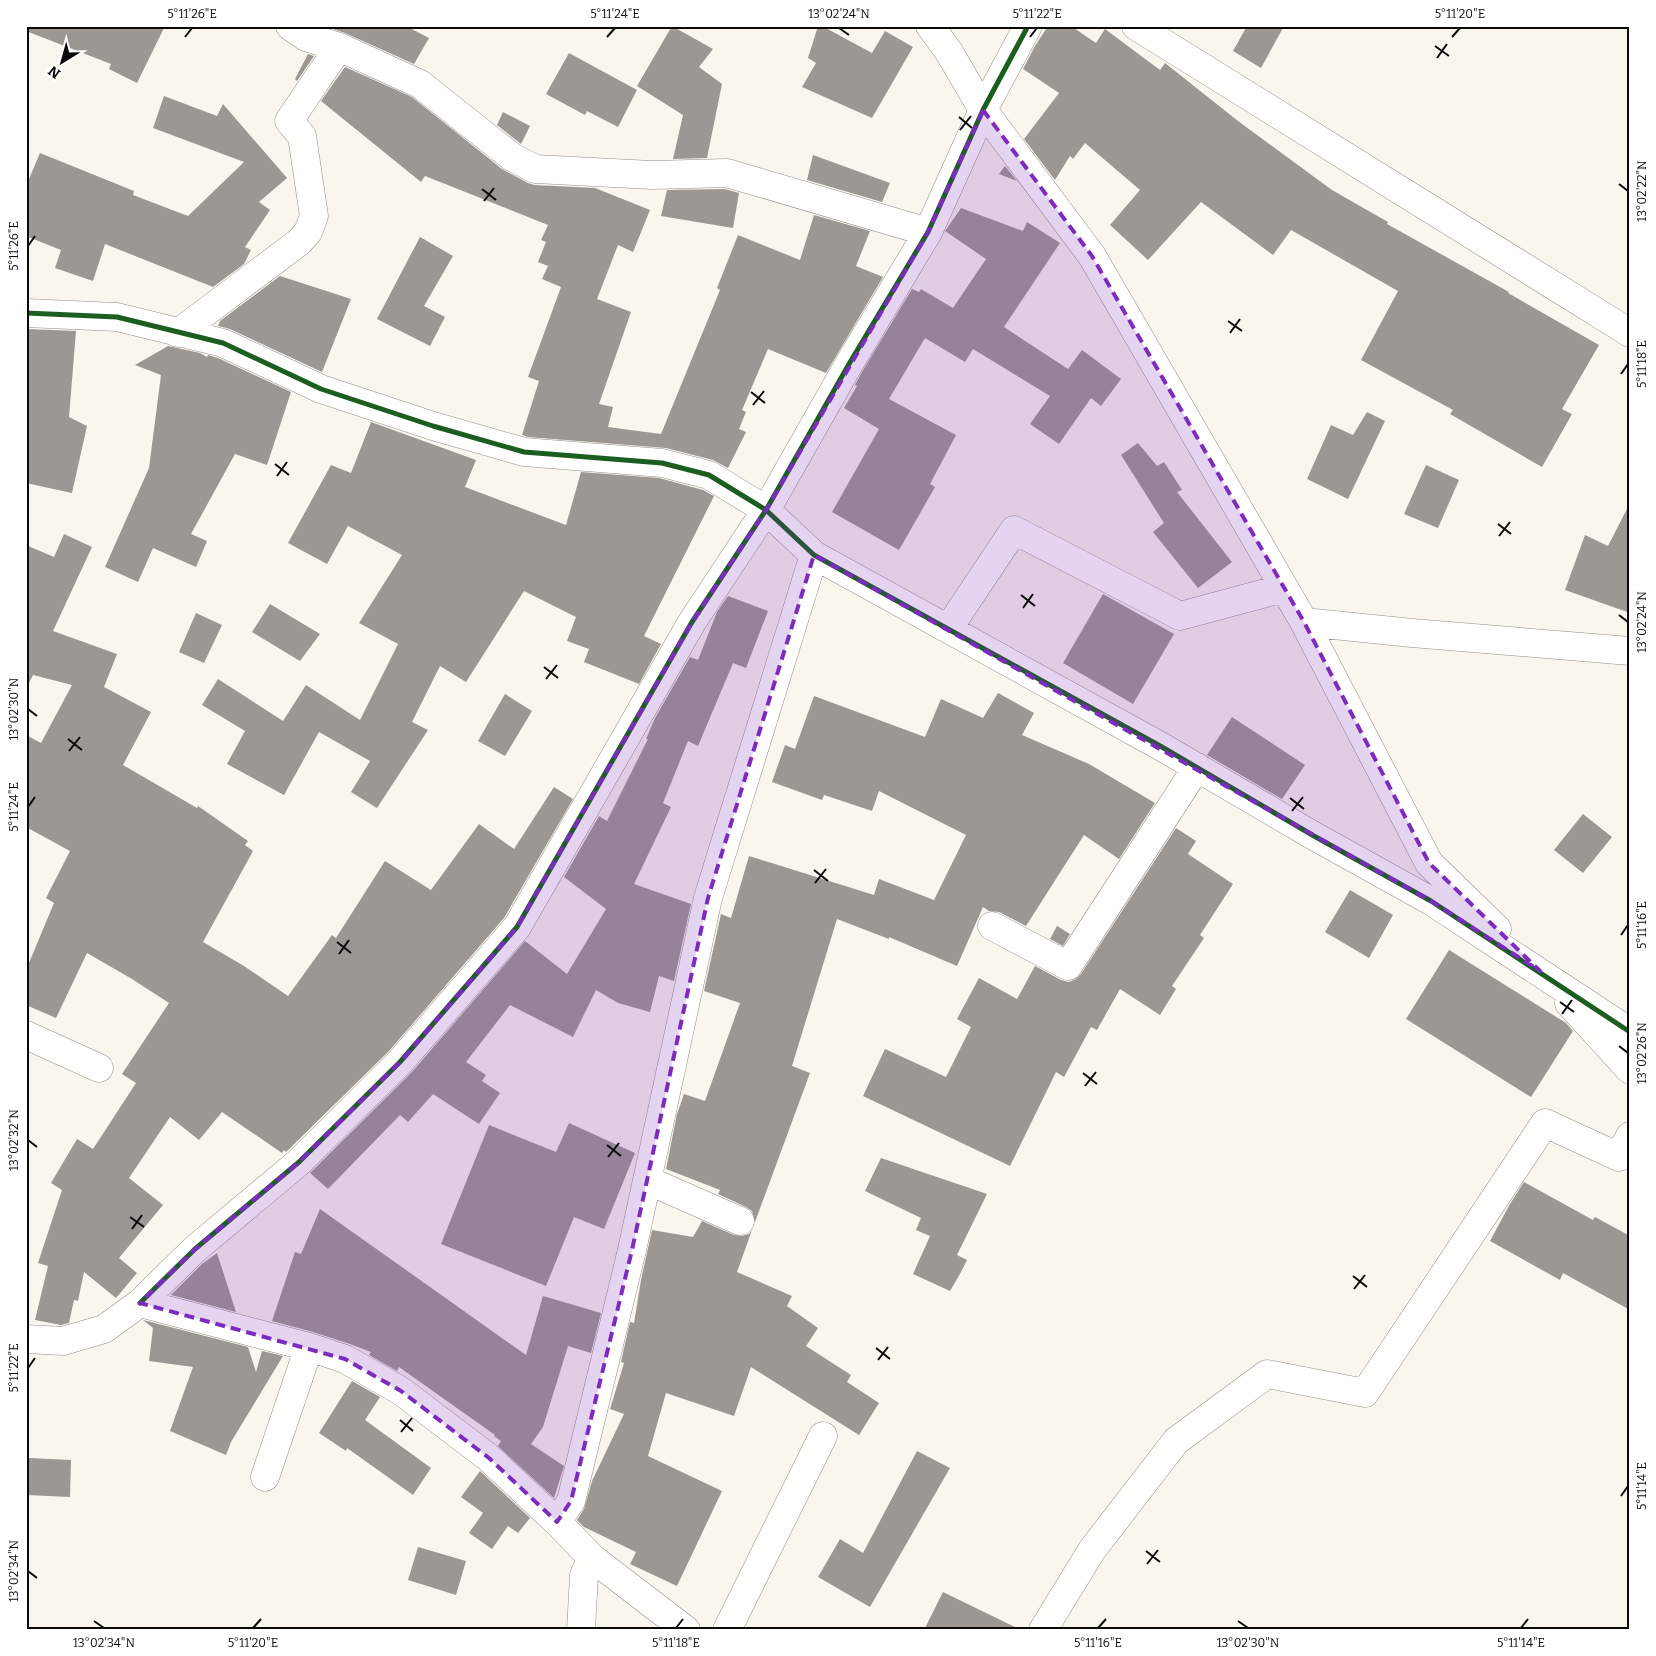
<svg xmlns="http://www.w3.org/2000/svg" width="1656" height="1656" font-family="Bitter,serif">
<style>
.building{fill:#9b9893}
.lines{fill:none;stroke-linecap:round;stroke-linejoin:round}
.minor-casing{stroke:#92908c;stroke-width:29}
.minor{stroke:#fefefc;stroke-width:28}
.cycleway-casing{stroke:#fff;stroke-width:8}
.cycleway{stroke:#1b5e20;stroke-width:5}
.marked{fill:#7b2cbf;fill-opacity:0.2;stroke:#7b2cbf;stroke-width:4;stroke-dasharray:10 6;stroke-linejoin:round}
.ticks{fill:none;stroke:#0a0a0a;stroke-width:2}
.neatline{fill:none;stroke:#0a0a0a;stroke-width:2}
.ticks-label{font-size:12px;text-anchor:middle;fill:#0a0a0a}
</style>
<rect width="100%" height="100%" fill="#f9f6ed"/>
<path class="building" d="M 26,26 L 165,26 L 137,83 L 109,69 L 111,64 L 26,31 Z
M 324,26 L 406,26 L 429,38 L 414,64 L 345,33 Z
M 672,26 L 713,49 L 699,67 L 722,84 L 707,158 L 673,159 L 683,115 L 637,86 Z
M 818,26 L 822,26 L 872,53 L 885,31 L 913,47 L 872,118 L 802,87 L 816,63 L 808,58 Z
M 1048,26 L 1071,26 L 1096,43 L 1105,29 L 1160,70 L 1165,63 L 1238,121 L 1332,190 L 1388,222 L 1387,224 L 1509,292 L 1508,293 L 1599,345 L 1562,409 L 1572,414 L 1542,467 L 1450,414 L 1453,410 L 1361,360 L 1398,291 L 1291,230 L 1273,255 L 1201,202 L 1148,260 L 1110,225 L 1140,190 L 1085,143 L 1073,159 L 1070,156 L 1055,180 L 1024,139 L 1059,93 L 1023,69 L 1035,46 Z
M 1247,26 L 1284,26 L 1261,68 L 1233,51 Z
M 569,53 L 637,90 L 618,127 L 587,111 L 585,115 L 546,94 Z
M 308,54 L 314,56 L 297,81 L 295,79 Z
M 345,67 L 412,97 L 502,169 L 528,183 L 534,185 L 595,188 L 650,210 L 633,252 L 618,245 L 597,299 L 631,312 L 599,404 L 613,407 L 608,427 L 661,434 L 720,290 L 717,288 L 738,235 L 800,260 L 814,215 L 870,231 L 856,266 L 883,277 L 826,373 L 768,349 L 742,410 L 746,412 L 739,429 L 746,432 L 728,468 L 713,460 L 666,448 L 528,437 L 522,435 L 539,381 L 528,377 L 561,287 L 542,279 L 548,266 L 538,262 L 546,242 L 541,240 L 548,225 L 425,176 L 421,182 L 321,101 Z
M 164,96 L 217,116 L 223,104 L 287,178 L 259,202 L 270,210 L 245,247 L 251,250 L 244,264 L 213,287 L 105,244 L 93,281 L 55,268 L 61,250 L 26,236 L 26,186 L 40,153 L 134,191 L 133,195 L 188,216 L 244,162 L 153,128 Z
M 503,112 L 530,126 L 521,144 L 497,125 Z
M 813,155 L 890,183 L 882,202 L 807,180 Z
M 1005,166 L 1017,181 L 999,174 Z
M 725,189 L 739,193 L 733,228 L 661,216 L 667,190 Z
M 961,208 L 1023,231 L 1027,222 L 1060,243 L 1004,327 L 1068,369 L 1082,350 L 1121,379 L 1101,406 L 1091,398 L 1059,444 L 1030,424 L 1050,396 L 973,349 L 965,362 L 925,338 L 889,399 L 956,435 L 930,484 L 935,487 L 899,550 L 832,512 L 879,429 L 844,408 L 857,386 L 855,385 L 862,372 L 912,289 L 919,292 L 921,289 L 953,308 L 986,259 L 945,231 Z
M 420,237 L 453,256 L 424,306 L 445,317 L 430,346 L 377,319 Z
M 280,276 L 351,299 L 322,372 L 230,329 L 218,326 L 220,321 Z
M 26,329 L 76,331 L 69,417 L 87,426 L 72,493 L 26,483 Z
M 168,346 L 200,353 L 207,357 L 208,355 L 218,358 L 291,392 L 267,465 L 235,454 L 191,534 L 207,541 L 196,567 L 153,548 L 138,582 L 105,567 L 149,468 L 161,375 L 135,365 Z
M 1367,412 L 1385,421 L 1348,499 L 1307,479 L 1331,425 L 1353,435 Z
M 371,422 L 476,460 L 465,487 L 566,525 L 581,472 L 659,478 L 703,490 L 714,496 L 644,636 L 661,644 L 639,684 L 584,662 L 589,649 L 567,641 L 576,617 L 524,591 L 466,682 L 440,666 L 412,722 L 428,730 L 377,808 L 351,792 L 370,761 L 319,732 L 284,795 L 227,764 L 245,731 L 202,705 L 218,679 L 283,721 L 306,685 L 360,720 L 398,644 L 359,623 L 402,555 L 348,526 L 327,564 L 288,543 L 331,465 L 351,473 Z
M 1138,443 L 1157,466 L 1164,462 L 1182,490 L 1177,492 L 1232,562 L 1198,588 L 1153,532 L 1164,523 L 1121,455 Z
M 1426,465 L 1459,480 L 1438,528 L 1404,514 Z
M 1630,503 L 1630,613 L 1565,590 L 1585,535 L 1608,546 Z
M 64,534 L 92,547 L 53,631 L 117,654 L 104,687 L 151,712 L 123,765 L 197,808 L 198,806 L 248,841 L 245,845 L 253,851 L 203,942 L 244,966 L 288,996 L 332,935 L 336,938 L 385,861 L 431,890 L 479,824 L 514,849 L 554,787 L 573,799 L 504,918 L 389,1051 L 286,1152 L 284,1150 L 282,1153 L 222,1112 L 199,1140 L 170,1117 L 129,1178 L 163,1205 L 119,1258 L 137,1273 L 116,1298 L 84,1272 L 78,1301 L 74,1300 L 69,1323 L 61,1325 L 35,1320 L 48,1266 L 38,1263 L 62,1190 L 51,1183 L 77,1139 L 93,1149 L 136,1083 L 122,1074 L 169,1003 L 132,979 L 87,953 L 56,1018 L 26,1005 L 26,970 L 54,903 L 46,898 L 70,851 L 26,827 L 26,735 L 41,743 L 72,685 L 33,675 L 26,689 L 26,545 L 54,557 Z
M 1103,594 L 1174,634 L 1133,704 L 1063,663 Z
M 728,596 L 768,611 L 746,668 L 733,663 L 698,746 L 688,741 L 663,803 L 671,807 L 634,884 L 691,904 L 674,981 L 659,976 L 650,1012 L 618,1003 L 596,990 L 573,1037 L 510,1005 L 466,1062 L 486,1075 L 482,1081 L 500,1093 L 479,1124 L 433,1094 L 408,1122 L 400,1115 L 328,1189 L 310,1173 L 412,1072 L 525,941 L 567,974 L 606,909 L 564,877 L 599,816 L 607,821 L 648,739 L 646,739 L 655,718 L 690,657 L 698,660 L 717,612 Z
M 270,604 L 320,634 L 300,661 L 252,632 Z
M 196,613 L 222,625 L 204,663 L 179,652 Z
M 998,693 L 1034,713 L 1022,735 L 1089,764 L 1155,803 L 1119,859 L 1084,835 L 1026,926 L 999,912 L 989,911 L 983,907 L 957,966 L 889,937 L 889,939 L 837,919 L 792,1066 L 810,1073 L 755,1222 L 752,1211 L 746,1207 L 718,1194 L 720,1190 L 666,1169 L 677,1114 L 684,1094 L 705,1101 L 740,1003 L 704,991 L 721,914 L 731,918 L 749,856 L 874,895 L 879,879 L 934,900 L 966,835 L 879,791 L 872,811 L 824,795 L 822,800 L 772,782 L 785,745 L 795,749 L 814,696 L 925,737 L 941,699 L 983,718 Z
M 505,694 L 532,711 L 505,756 L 478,741 Z
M 1232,717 L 1305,765 L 1282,799 L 1207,755 Z
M 1583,814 L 1612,837 L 1583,873 L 1554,850 Z
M 1176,828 L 1196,841 L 1188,854 L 1233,884 L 1200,935 L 1204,938 L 1172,986 L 1176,989 L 1160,1015 L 1120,989 L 1097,1030 L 1091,1027 L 1064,1077 L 1056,1072 L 1010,1166 L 863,1096 L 885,1049 L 946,1077 L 971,1027 L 957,1019 L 979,978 L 1017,999 L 1035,966 L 1061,980 L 1069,982 L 1076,979 L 1081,974 Z
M 1350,890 L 1393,915 L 1369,958 L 1325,932 Z
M 1057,926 L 1070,934 L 1063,946 L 1050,939 Z
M 1449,950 L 1566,1023 L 1573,1031 L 1531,1097 L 1406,1019 Z
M 569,1123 L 635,1153 L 604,1229 L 574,1217 L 546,1286 L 441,1244 L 489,1125 L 556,1152 Z
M 881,1158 L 987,1194 L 957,1255 L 967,1260 L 960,1274 L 950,1291 L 913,1274 L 930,1236 L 916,1230 L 921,1218 L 865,1191 Z
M 1524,1182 L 1593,1220 L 1595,1217 L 1630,1236 L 1630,1310 L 1563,1273 L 1560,1280 L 1490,1241 L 1510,1204 Z
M 320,1209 L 526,1355 L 543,1296 L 601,1313 L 591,1353 L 568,1346 L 543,1427 L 531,1444 L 564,1466 L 554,1498 L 498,1446 L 501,1441 L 494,1436 L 495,1435 L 399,1367 L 397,1371 L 369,1355 L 371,1352 L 350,1344 L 313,1332 L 272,1321 L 295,1252 L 301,1254 Z
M 702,1221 L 734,1235 L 742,1236 L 749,1234 L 752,1230 L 737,1272 L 792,1296 L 787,1306 L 818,1328 L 806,1346 L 851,1375 L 847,1382 L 879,1403 L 859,1435 L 751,1367 L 734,1416 L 666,1393 L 648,1456 L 722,1491 L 677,1586 L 630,1564 L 636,1552 L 584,1527 L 577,1520 L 584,1509 L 592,1481 L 624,1414 L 610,1409 L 624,1363 L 621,1362 L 630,1322 L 634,1323 L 641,1280 L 652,1230 L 693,1237 Z
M 217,1253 L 236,1312 L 171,1295 L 202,1264 Z
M 143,1320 L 248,1347 L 256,1372 L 262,1351 L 283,1356 L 231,1442 L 226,1455 L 170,1431 L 193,1367 L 149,1361 L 153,1328 Z
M 352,1381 L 380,1397 L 365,1420 L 431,1468 L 413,1495 L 347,1448 L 346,1451 L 319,1433 Z
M 917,1451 L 950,1468 L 870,1607 L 818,1577 L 840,1539 L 863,1553 Z
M 29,1458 L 71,1460 L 70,1497 L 27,1495 Z
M 480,1471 L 530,1518 L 518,1533 L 508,1526 L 492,1549 L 469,1533 L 483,1513 L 461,1497 Z
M 418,1547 L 466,1561 L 456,1595 L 408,1580 Z
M 943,1592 L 1021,1630 L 924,1630 Z"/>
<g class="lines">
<defs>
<path id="minor" d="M 290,26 L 306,37 L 339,47 L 420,84 L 512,157 L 535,169 L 652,175 L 727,173 L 928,232
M 930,26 L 949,52 L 983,110 L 1092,256 L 1304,622 L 1429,863 L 1497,929
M 1136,26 L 1630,333
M 26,313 L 117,317 L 223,343 L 321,389 L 433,426 L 524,452 L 662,463 L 709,475 L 766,510 L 814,555 L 1162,747 L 1314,836 L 1431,901 L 1630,1032
M 178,333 L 299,242 L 308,232 L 314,216 L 302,136 L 289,121 L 339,47
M 1304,622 L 1412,633 L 1630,651
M 948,629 L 1014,530 L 1180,616 L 1284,588
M 992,926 L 1068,966 L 1197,767
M 1569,1003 L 1630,1070
M 26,1035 L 99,1068
M 647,1180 L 740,1221
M 140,1303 L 195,1249 L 299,1162 L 400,1062 L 517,927 L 692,622 L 766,510 L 849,364 L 928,232 L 983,110 L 1028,26
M 26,1339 L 63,1341 L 104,1329 L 140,1303 L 309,1347 L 345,1359 L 401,1391 L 489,1458 L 557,1522 L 592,1558 L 686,1630
M 265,1477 L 309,1347
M 557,1522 L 571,1501 L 632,1250 L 708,898 L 814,555
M 581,1630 L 584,1575 L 592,1558
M 727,1630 L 823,1436
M 1043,1630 L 1092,1550 L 1176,1441 L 1267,1374 L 1365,1393 L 1545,1123 L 1619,1157 L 1630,1136"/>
</defs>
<use href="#minor" class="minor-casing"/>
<use href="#minor" class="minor"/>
<defs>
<path id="cycleway" d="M 26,313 L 117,317 L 223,343 L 321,389 L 433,426 L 524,452 L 662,463 L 709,475 L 766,510 L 814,555 L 1162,747 L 1314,836 L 1431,901 L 1630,1032
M 140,1303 L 195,1249 L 299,1162 L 400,1062 L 517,927 L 692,622 L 766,510 L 849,364 L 928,232 L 983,110 L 1028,26"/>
</defs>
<use href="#cycleway" class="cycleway-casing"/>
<use href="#cycleway" class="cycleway"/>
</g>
<path class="marked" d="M 983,110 L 1092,256 L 1304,622 L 1429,863 L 1540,971 L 1431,901 L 814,555 L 708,898 L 632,1250 L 571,1501 L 557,1522 L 489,1458 L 401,1391 L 345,1359 L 140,1303 L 195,1249 L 299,1162 L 400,1062 L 517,927 L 692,622 L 766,510 L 928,232 Z"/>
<path class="ticks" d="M 839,28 L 849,35M 185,37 L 192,28M 607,37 L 615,28M 1030,37 L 1037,28M 1452,37 L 1460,28M 1435,46 L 1449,56M 1437,58 L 1447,44M 959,117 L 972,128M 960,130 L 971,116M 1619,184 L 1628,191M 482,189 L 496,200M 484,201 L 494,188M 28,246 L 35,236M 1228,321 L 1242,331M 1230,333 L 1240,319M 1621,374 L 1628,364M 751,392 L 765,403M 753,405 L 764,391M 275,464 L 289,475M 277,476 L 287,462M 1498,524 L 1511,534M 1499,536 L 1510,522M 1021,595 L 1035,606M 1023,608 L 1033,594M 1619,615 L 1628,622M 544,667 L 558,678M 546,679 L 557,665M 28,709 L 37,716M 68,739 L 82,750M 69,751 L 80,737M 1290,798 L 1304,809M 28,807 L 35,797M 1292,811 L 1303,797M 814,870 L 828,881M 815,883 L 826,869M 1621,935 L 1628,925M 337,942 L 351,953M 339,954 L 349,940M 1560,1002 L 1574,1012M 1562,1014 L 1572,1000M 1619,1046 L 1628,1053M 1083,1073 L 1097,1084M 1085,1086 L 1096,1072M 28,1140 L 37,1147M 607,1145 L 621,1156M 608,1157 L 619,1143M 130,1217 L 144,1227M 132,1229 L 142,1215M 1353,1276 L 1367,1287M 1354,1289 L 1365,1275M 876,1348 L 890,1359M 878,1360 L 888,1347M 28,1368 L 35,1358M 400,1420 L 413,1431M 401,1432 L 412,1418M 1621,1496 L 1628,1486M 1146,1551 L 1160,1562M 1147,1564 L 1158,1550M 28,1571 L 37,1578M 94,1621 L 104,1628M 1238,1621 L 1248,1628M 253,1628 L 261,1619M 676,1628 L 683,1619M 1098,1628 L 1106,1619M 1521,1628 L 1528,1619"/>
<rect width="1656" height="1656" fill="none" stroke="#ffffff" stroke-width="55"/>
<g transform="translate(62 62) rotate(217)" stroke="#ffffff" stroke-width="4" paint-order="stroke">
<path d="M0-4L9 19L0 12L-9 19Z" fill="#0a0a0a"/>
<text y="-8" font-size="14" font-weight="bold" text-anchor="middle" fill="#0a0a0a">N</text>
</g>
<rect x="28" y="28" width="1600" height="1600" class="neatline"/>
<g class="ticks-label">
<text x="192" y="18">5°11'26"E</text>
<text x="615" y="18">5°11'24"E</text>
<text x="839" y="18">13°02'24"N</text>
<text x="1037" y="18">5°11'22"E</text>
<text x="1460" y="18">5°11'20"E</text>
<text transform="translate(1642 191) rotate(-90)" y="4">13°02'22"N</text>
<text transform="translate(14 246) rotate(-90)" y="4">5°11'26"E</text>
<text transform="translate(1642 364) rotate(-90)" y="4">5°11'18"E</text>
<text transform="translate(1642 622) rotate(-90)" y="4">13°02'24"N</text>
<text transform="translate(14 709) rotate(-90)" y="4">13°02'30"N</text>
<text transform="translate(14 807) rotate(-90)" y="4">5°11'24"E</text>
<text transform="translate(1642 925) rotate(-90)" y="4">5°11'16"E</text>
<text transform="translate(1642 1053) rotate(-90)" y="4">13°02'26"N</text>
<text transform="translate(14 1140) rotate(-90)" y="4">13°02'32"N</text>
<text transform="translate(14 1368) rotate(-90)" y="4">5°11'22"E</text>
<text transform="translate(1642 1486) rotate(-90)" y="4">5°11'14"E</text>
<text transform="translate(14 1571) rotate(-90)" y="4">13°02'34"N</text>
<text x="104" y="1647">13°02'34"N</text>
<text x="253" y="1647">5°11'20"E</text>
<text x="676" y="1647">5°11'18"E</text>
<text x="1098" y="1647">5°11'16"E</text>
<text x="1248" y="1647">13°02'30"N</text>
<text x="1521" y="1647">5°11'14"E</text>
</g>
</svg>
